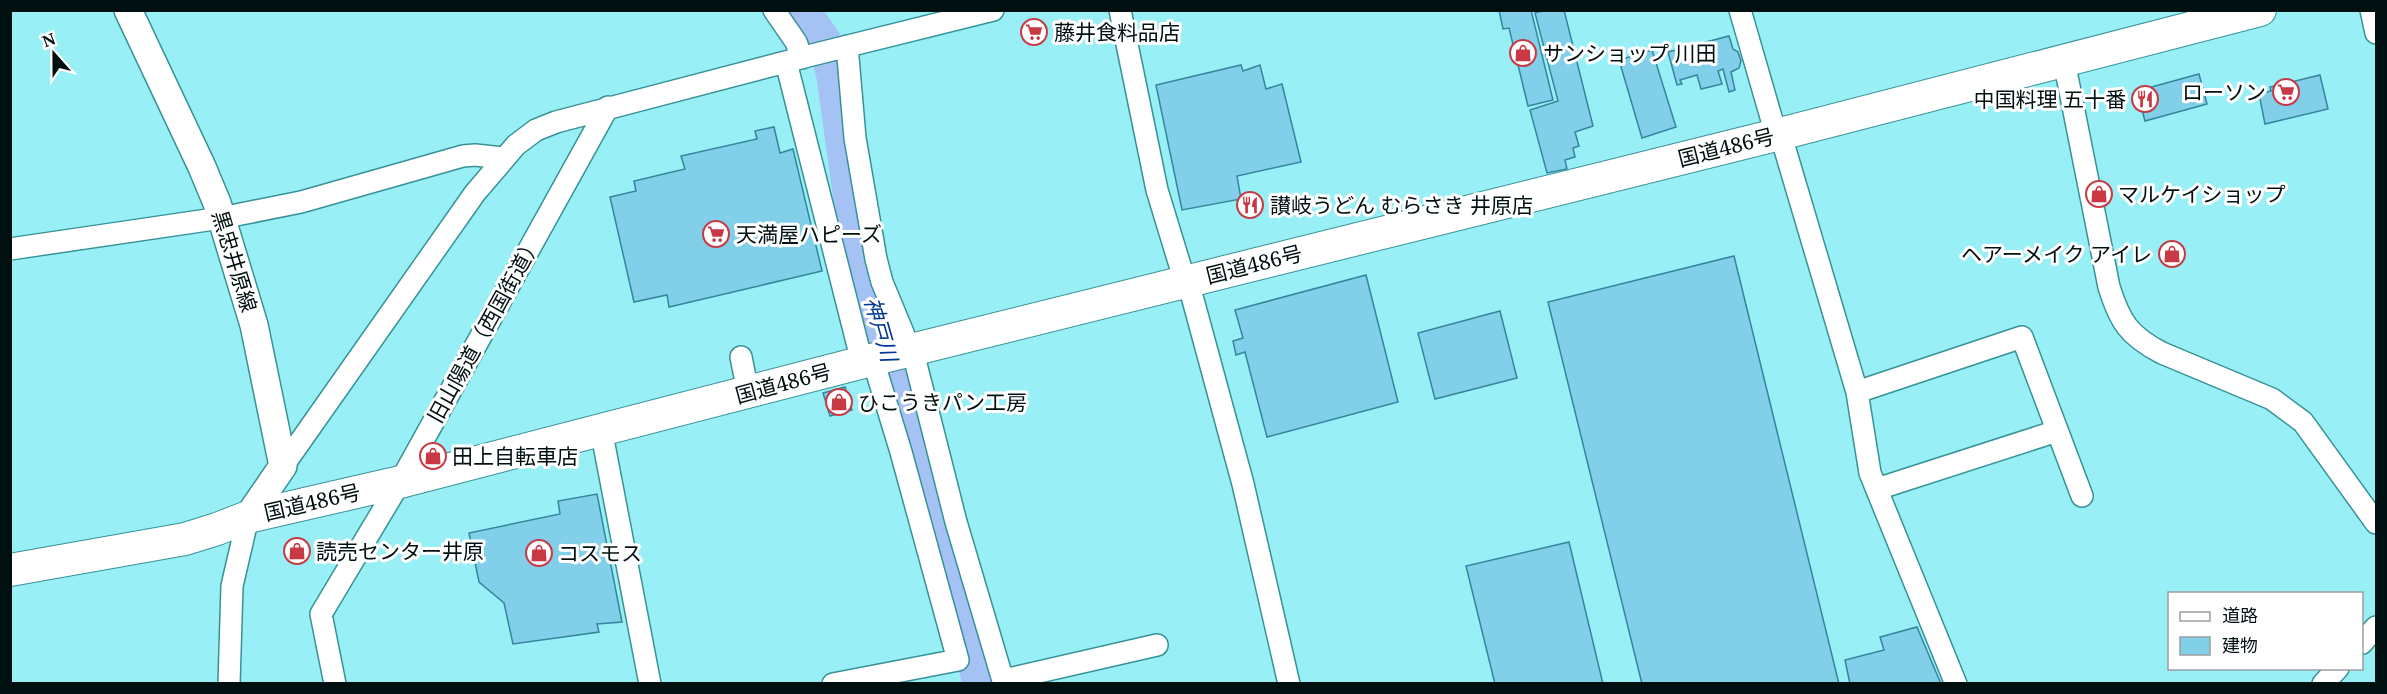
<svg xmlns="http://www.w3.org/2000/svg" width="2387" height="694" font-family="'Noto Serif','Noto Sans JP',serif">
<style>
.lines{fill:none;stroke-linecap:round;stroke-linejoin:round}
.river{stroke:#a5c2f5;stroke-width:33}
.building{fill:#81cfe9;stroke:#35859d;stroke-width:1.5}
.minor-casing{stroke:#379297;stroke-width:24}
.major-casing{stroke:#379297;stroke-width:30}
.highway-casing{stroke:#379297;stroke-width:34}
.minor{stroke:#fff;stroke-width:21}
.major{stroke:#fff;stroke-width:27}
.highway{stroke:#fff;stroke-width:32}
.labels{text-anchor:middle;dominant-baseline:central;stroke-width:6;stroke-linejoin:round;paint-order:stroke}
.poi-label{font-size:21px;fill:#000f10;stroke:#fff;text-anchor:start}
.street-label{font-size:21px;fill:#000f10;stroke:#fff}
.water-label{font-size:22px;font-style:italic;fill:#003693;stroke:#fff}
</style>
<rect width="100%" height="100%" fill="#98eff5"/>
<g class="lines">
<path class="river" d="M 803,10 L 825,41 L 833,77 L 856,242 L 953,572 L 979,684"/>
</g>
<path class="building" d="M 1499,10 L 1531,10 L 1553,100 L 1528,106 L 1509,28 L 1503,29 Z
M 1544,10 L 1564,10 L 1593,126 L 1575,132 L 1579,146 L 1573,148 L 1575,157 L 1565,160 L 1567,169 L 1547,173 L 1530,110 L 1558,101 L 1535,13 Z
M 1729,36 L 1733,49 L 1738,52 L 1741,61 L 1739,68 L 1731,72 L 1735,90 L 1729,92 L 1723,69 L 1718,71 L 1722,84 L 1701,89 L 1697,75 L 1680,80 L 1682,84 L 1677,85 L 1668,52 Z
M 1652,50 L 1676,127 L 1642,138 L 1619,60 Z
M 1241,65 L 1243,71 L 1260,65 L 1266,89 L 1282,84 L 1301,162 L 1237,176 L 1241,199 L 1182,210 L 1156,85 Z
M 2199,74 L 2207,104 L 2145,121 L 2137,91 Z
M 2320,75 L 2328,109 L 2265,124 L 2259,94 L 2271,91 L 2270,87 Z
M 774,127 L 780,153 L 793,149 L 822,271 L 669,307 L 667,295 L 634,302 L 610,197 L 636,191 L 634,181 L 685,169 L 681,156 L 757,139 L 755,131 Z
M 1734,256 L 1839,684 L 1642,684 L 1548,302 Z
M 1366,275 L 1398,402 L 1267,437 L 1245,352 L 1236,355 L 1233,341 L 1243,338 L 1235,310 Z
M 1500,311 L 1517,378 L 1435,399 L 1418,333 Z
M 845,387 L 852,410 L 830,416 L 823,393 Z
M 597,494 L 622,622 L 597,624 L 599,632 L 513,644 L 504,603 L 479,582 L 469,533 L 560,514 L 558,501 Z
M 1569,542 L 1603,684 L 1495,684 L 1466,566 Z
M 1917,627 L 1941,684 L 1850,684 L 1845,660 L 1884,650 L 1880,637 Z"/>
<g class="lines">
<defs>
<path id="minor" d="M 774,10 L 796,42 L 802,58
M 1120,10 L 1157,190 L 1182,272 L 1192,296 L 1243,484 L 1289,684
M 1740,10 L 1773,124 L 1784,146 L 1857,392 L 1870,473 L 1956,684
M 2371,10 L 2376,33
M 847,46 L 855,138 L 876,259 L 882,282 L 916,364 L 956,522 L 1004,684
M 2064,61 L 2109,287 C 2120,322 2129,336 2162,353 L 2272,399 L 2303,422 L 2376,523
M 786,62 L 862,362
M 10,249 L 221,218 L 301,202 L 463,156 L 475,155 L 503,158
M 741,357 L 748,392
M 1857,392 L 2022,337 L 2082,496
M 601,429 L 650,684
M 283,466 L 475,193 L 516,145 L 536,130 L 556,122 L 812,55 L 993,10
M 1877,489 L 2057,431
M 2362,643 L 2376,627
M 1004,680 L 1157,645
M 229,684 L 232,586 L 248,517
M 335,684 L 321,614 L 400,482 L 608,107
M 833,684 L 958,660 L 901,452 L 873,360
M 2323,684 L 2338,668"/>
<path id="major" d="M 128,10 L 202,167 L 217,203 L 254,325 L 283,466 L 248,517"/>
<path id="highway" d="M 10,570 L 185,539 L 217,529 L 248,517 L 400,482 L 879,358 L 1780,134 L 2260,10"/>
</defs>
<use href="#minor" class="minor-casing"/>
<use href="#major" class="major-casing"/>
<use href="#highway" class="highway-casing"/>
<use href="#minor" class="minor"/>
<use href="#major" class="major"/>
<use href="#highway" class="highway"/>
</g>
<defs>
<symbol id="supermarket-ring" viewBox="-11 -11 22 22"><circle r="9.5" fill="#fff" stroke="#c93944" stroke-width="1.5"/><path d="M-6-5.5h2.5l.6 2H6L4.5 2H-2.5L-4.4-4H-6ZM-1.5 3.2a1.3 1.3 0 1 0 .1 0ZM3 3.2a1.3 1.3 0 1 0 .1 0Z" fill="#c93944"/></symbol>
<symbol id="shop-ring" viewBox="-11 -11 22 22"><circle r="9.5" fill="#fff" stroke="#c93944" stroke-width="1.5"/><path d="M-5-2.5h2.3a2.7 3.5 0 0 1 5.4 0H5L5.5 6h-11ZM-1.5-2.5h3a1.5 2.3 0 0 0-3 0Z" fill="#c93944"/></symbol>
<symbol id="restaurant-ring" viewBox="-11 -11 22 22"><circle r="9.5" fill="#fff" stroke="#c93944" stroke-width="1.5"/><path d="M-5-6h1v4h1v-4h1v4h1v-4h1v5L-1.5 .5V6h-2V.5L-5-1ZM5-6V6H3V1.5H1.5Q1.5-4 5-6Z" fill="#c93944"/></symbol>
</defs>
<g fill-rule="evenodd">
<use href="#supermarket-ring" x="1019" y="17" width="30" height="30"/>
<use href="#shop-ring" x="1508" y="38" width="30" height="30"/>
<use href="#supermarket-ring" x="2271" y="77" width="30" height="30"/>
<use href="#restaurant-ring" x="2130" y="84" width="30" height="30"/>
<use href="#shop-ring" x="2084" y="179" width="30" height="30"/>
<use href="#restaurant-ring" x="1235" y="190" width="30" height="30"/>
<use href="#supermarket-ring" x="701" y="219" width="30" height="30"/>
<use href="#shop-ring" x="2157" y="239" width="30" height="30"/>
<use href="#shop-ring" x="824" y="387" width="30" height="30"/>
<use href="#shop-ring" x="418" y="441" width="30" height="30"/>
<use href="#shop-ring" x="282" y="536" width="30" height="30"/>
<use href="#shop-ring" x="524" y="538" width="30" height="30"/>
</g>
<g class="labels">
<g class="poi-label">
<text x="1054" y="32">藤井食料品店</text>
<text x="1543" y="53">サンショップ 川田</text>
<text x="2266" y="92" text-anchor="end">ローソン</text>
<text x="2126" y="99" text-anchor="end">中国料理 五十番</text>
<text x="2118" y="194">マルケイショップ</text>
<text x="1270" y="205">讃岐うどん むらさき 井原店</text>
<text x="736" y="234">天満屋ハピーズ</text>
<text x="2152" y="254" text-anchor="end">ヘアーメイク アイレ</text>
<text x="858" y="402">ひこうきパン工房</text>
<text x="452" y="456">田上自転車店</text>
<text x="316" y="551">読売センター井原</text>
<text x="558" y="553">コスモス</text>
</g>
<g class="street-label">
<text transform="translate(1726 147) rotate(-14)">国道486号</text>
<text transform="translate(235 261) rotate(73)">黒忠井原線</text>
<text transform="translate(1254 264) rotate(-14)">国道486号</text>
<text transform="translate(484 329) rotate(-61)">旧山陽道（西国街道）</text>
<text transform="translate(783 383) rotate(-15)">国道486号</text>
<text transform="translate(312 502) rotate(-13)">国道486号</text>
</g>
<g class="water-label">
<text transform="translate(882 329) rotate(74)">神戸川</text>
</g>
</g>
<rect width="2387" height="694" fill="none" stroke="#000f10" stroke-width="24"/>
<rect x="2168" y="592" width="195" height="78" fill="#ffffff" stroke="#999f9f" stroke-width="1.5"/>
<rect x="2180" y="612" width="30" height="9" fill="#ffffff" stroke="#999f9f" stroke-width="1.5"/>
<text x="2222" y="622" font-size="18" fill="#000f10">道路</text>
<rect x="2180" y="637" width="30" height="18" fill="#81cfe9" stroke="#999f9f" stroke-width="1.5"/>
<text x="2222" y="652" font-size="18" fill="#000f10">建物</text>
<g transform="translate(54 54) rotate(339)" stroke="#ffffff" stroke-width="4.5" paint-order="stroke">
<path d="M0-4.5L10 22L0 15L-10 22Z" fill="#000f10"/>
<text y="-9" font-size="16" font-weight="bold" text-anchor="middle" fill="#000f10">N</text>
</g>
</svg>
